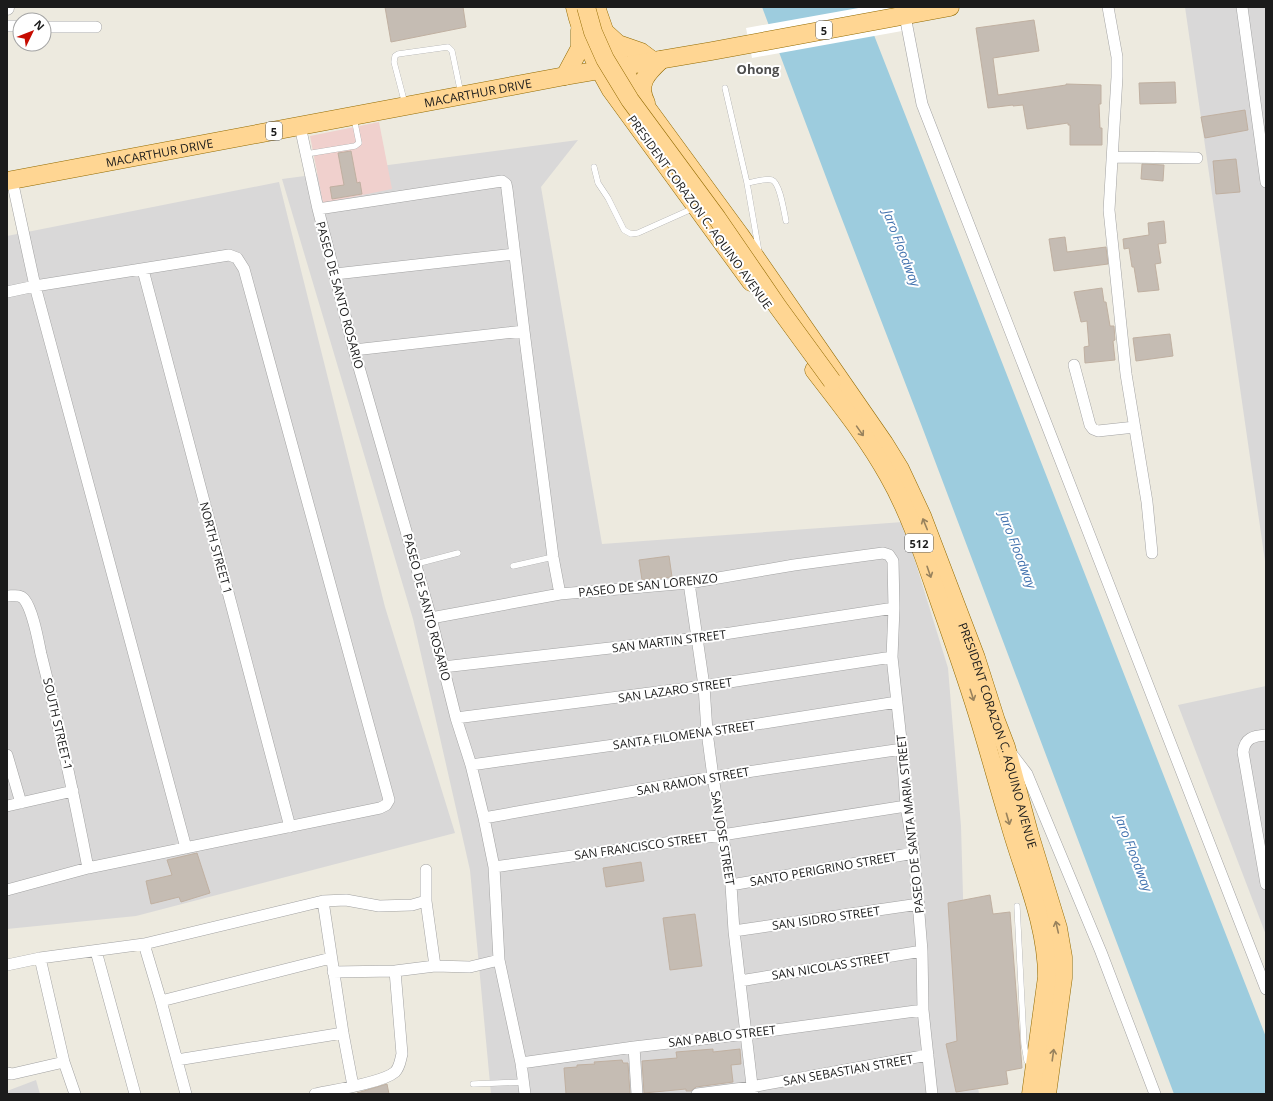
<svg xmlns="http://www.w3.org/2000/svg" width="1273" height="1101" font-family="'Open Sans',sans-serif">
<style>
.residential{fill:#d9d8d8}
.commercial{fill:#f0d0cd}
.water{fill:#9dccde}
.pier{fill:#fff}
.building{fill:#c5bcb3;stroke:#c0b0a1}
.lines{fill:none;stroke-linecap:round;stroke-linejoin:round}
.service-casing{stroke:#a2a2a2;stroke-width:6}
.minor-casing{stroke:#a2a2a2;stroke-width:12}
.tertiary-casing{stroke:#a2a2a2;stroke-width:15}
.primary-casing{stroke:#926a00;stroke-width:19}
.service{stroke:#fff;stroke-width:5.5}
.minor{stroke:#fff;stroke-width:11}
.tertiary{stroke:#fff;stroke-width:14}
.primary{stroke:#ffd693;stroke-width:18}
.primary-bridge-casing{stroke:#926a00;stroke-width:19;stroke-linecap:butt}
.primary-bridge{stroke:#ffd693;stroke-width:18}
.oneway{stroke:#98825d}
.labels{text-anchor:middle;dominant-baseline:central;stroke-width:4;stroke-linejoin:round;paint-order:stroke}
.shield{fill:#fff;stroke:#5f5f5f;stroke-width:1}
.shield-label{font-size:11px;font-weight:bold;fill:#1b1b1b}
.street-label{font-size:12px;fill:#1b1b1b;stroke:#fff}
.neighbourhood-label{font-size:13px;font-weight:bold;fill:#4e4e4e;stroke:#fff}
.water-label{font-size:13px;font-style:italic;fill:#4373af;stroke:#fff}
</style>
<rect width="100%" height="100%" fill="#edeadf"/>
<path class="residential" d="M 1185,7 L 1266,7 L 1266,568 Z
M 578,140 L 541,187 L 602,544 L 903,522 L 948,668 L 961,826 L 966,1001 L 979,1094 L 491,1094 L 470,870 L 413,619 L 282,179 Z
M 279,182 L 385,607 L 455,833 L 136,916 L 7,929 L 7,236 Z
M 1266,686 L 1266,935 L 1178,705 Z
M 36,1080 L 40,1094 L 7,1094 L 7,1091 Z"/>
<path class="commercial" d="M 379,122 L 392,189 L 323,203 L 310,136 Z"/>
<path class="water" d="M 762,7 L 863,7 L 1266,1037 L 1266,1094 L 1174,1094 L 921,424 L 835,201 Z"/>
<path class="pier" d="M 864,7 L 897,7 L 902,31 L 752,58 L 746,28 Z"/>
<path class="building" d="M 385,7 L 463,7 L 466,27 L 391,42 Z
M 1034,20 L 1039,51 L 993,58 L 998,95 L 1066,85 L 1066,84 L 1101,85 L 1101,104 L 1099,104 L 1100,128 L 1102,128 L 1102,145 L 1070,145 L 1070,125 L 1068,125 L 1068,123 L 1027,129 L 1023,105 L 1013,106 L 1013,105 L 988,108 L 976,28 Z
M 1175,82 L 1176,103 L 1140,104 L 1139,83 Z
M 1245,110 L 1248,130 L 1205,138 L 1201,117 Z
M 351,151 L 357,183 L 360,182 L 362,194 L 332,199 L 330,187 L 344,185 L 338,153 Z
M 1236,159 L 1240,192 L 1216,194 L 1213,161 Z
M 1142,164 L 1164,165 L 1163,181 L 1141,179 Z
M 1164,221 L 1166,243 L 1158,244 L 1161,263 L 1155,264 L 1159,290 L 1138,292 L 1134,267 L 1132,267 L 1129,248 L 1124,249 L 1123,239 L 1149,235 L 1148,223 Z
M 1065,237 L 1067,252 L 1106,247 L 1108,264 L 1054,271 L 1049,239 Z
M 1102,288 L 1104,302 L 1106,302 L 1110,326 L 1114,326 L 1115,340 L 1113,341 L 1115,360 L 1085,363 L 1084,347 L 1089,346 L 1087,321 L 1081,322 L 1074,292 Z
M 1170,334 L 1173,356 L 1136,361 L 1133,338 Z
M 669,556 L 672,577 L 642,580 L 639,560 Z
M 197,853 L 210,893 L 181,902 L 179,897 L 151,904 L 146,881 L 172,875 L 167,860 Z
M 641,862 L 644,881 L 606,887 L 603,868 Z
M 990,895 L 993,914 L 1010,912 L 1022,1068 L 1006,1071 L 1008,1084 L 956,1092 L 946,1044 L 957,1041 L 948,903 Z
M 695,914 L 702,966 L 670,970 L 663,918 Z
M 713,1049 L 713,1052 L 740,1049 L 741,1064 L 731,1065 L 733,1082 L 696,1087 L 691,1091 L 686,1091 L 686,1089 L 644,1093 L 642,1061 L 677,1058 L 676,1052 Z
M 622,1060 L 623,1063 L 628,1063 L 630,1094 L 566,1094 L 564,1068 L 577,1067 L 577,1065 L 595,1064 L 594,1062 Z
M 387,1084 L 389,1094 L 357,1094 L 357,1093 Z"/>
<g class="lines">
<defs>
<path id="service" d="M 725,88 L 747,183
M 405,104 L 394,62 L 395,56 L 398,54 L 448,47 L 452,51 L 461,94
M 306,154 L 355,146 L 359,143 L 354,118
M 594,167 L 598,183 L 608,198 L 624,230 L 631,234 L 638,233 L 694,208
M 759,252 L 747,183 C 754,182 765,178 772,180 C 780,183 784,212 786,221
M 416,564 L 458,553
M 513,566 L 553,557
M 1017,906 L 1024,1044 L 1027,1061 L 1030,1064
M 473,1084 L 524,1082"/>
<path id="minor" d="M 1108,7 L 1117,57 L 1117,77 L 1109,210 L 1126,374 L 1147,502 L 1152,553
M 1242,7 L 1266,182
M 905,16 L 922,104 L 1266,989
M 7,26 L 20,26
M 44,27 L 96,27
M 300,126 L 318,209 L 354,350 L 431,618 L 456,718 L 471,765 L 484,818 L 494,867 L 499,960 L 521,1063 L 525,1094
M 1113,157 L 1197,158
M 12,180 L 35,286 L 186,848
M 318,209 L 502,181 L 506,184 L 507,189 L 524,331 L 553,557 L 560,594
M 143,270 L 290,827
M 335,274 L 514,254
M 7,292 L 35,286 L 229,255 L 237,258 L 244,269 L 389,800 L 386,805 L 380,808 L 88,868 L 7,890
M 354,350 L 524,331
M 1074,365 L 1090,425 L 1093,429 L 1098,431 L 1135,427
M 689,583 L 704,686 L 707,732 L 713,777 L 731,885 L 734,931 L 753,1094
M 7,596 C 13,596 20,594 24,599 C 33,610 38,640 41,654 C 59,725 74,796 88,868
M 431,618 L 560,594 L 689,583 L 794,565 L 883,553 L 889,555 L 893,561 L 894,608 L 892,657 L 902,749 L 906,806 L 914,853 L 922,951 L 923,1010 L 932,1094
M 443,667 L 698,638 L 894,608
M 456,718 L 704,686 L 892,657
M 1266,735 C 1253,736 1245,738 1243,752 L 1266,884
M 1011,753 L 1027,774 L 1101,952 L 1155,1094
M 7,755 L 21,803
M 471,765 L 707,732 L 897,702
M 7,806 L 73,791
M 484,818 L 713,777 L 902,749
M 494,867 L 722,835 L 906,806
M 426,870 L 426,901
M 731,885 L 914,853
M 323,901 L 343,1033 L 353,1086
M 734,931 L 919,904
M 144,944 L 161,1001 L 186,1094
M 96,951 L 135,1094
M 40,958 L 64,1062 L 75,1094
M 7,965 L 40,958 L 144,944 L 323,901 L 346,900 L 379,906 L 412,905 L 426,901 L 435,966
M 333,972 L 395,971 L 435,966 L 470,967 L 499,960
M 740,981 L 922,951
M 161,1001 L 331,958
M 634,1047 L 637,1094
M 177,1060 L 343,1033
M 521,1063 L 634,1047 L 746,1034 L 923,1010
M 7,1073 L 12,1074 L 64,1062
M 315,1094 C 334,1090 382,1083 395,1072 C 400,1067 400,1061 402,1054 L 395,971
M 697,1094 L 751,1087 L 928,1055"/>
<path id="tertiary" d="M 7,8 L 7,7"/>
<g id="primary">
<path d="M 575,7 C 582,38 595,62 611,90 L 751,282"/>
<path id="s1" d="M 596,7 L 605,33 L 636,93 L 740,235 L 884,443 L 900,469 L 922,516 L 976,658 L 996,721 L 1006,747 L 1029,833 L 1058,928 L 1063,957 L 1063,978 L 1047,1094"/>
<path d="M 607,34 L 618,44 L 641,52 L 653,61"/>
<path d="M 565,76 L 580,48 L 580,30"/>
<path d="M 646,103 C 636,84 647,73 661,60"/>
<path id="s2" d="M 7,181 L 565,76 L 712,51 L 950,7"/>
<path d="M 814,370 C 840,404 867,437 888,475 C 911,515 925,560 940,603 C 954,643 968,682 980,722 C 990,755 999,788 1009,821 C 1023,872 1047,923 1047,977 L 1031,1094"/>
</g>
</defs>
<use href="#service" class="service-casing"/>
<use href="#minor" class="minor-casing"/>
<use href="#tertiary" class="tertiary-casing"/>
<use href="#primary" class="primary-casing"/>
<use href="#service" class="service"/>
<use href="#minor" class="minor"/>
<use href="#tertiary" class="tertiary"/>
<use href="#primary" class="primary"/>
<defs>
<path id="primary-bridge" d="M 586,7 L 593,32 L 605,59 L 630,100 L 717,218 L 778,307 L 832,381"/>
</defs>
<use href="#primary-bridge" class="primary-bridge-casing"/>
<use href="#primary-bridge" class="primary-bridge"/>
</g>
<defs><path id="oneway-shaft" d="M-6 0H5M1.5-3L5.5 0L1.5 3" fill="none" stroke-width="1.6" stroke-linecap="round" stroke-linejoin="round"/></defs>
<g class="oneway">
<use href="#oneway-shaft" transform="translate(860 431) rotate(55)"/>
<use href="#oneway-shaft" transform="translate(925 524) rotate(-112)"/>
<use href="#oneway-shaft" transform="translate(929 572) rotate(71)"/>
<use href="#oneway-shaft" transform="translate(972 695) rotate(72)"/>
<use href="#oneway-shaft" transform="translate(1008 819) rotate(74)"/>
<use href="#oneway-shaft" transform="translate(1057 927) rotate(-103)"/>
<use href="#oneway-shaft" transform="translate(1053 1055) rotate(-82)"/>
</g>
<g class="labels">
<g class="shield">
<rect x="816" y="21" width="16" height="18" rx="3"/>
<rect x="266" y="122" width="16" height="18" rx="3"/>
<rect x="905" y="534" width="28" height="18" rx="3"/>
</g>
<g class="shield-label">
<text x="824" y="30">5</text>
<text x="274" y="131">5</text>
<text x="919" y="543">512</text>
</g>
<g class="street-label">
<text stroke="none"><textPath href="#s2" startOffset="479">MACARTHUR DRIVE</textPath></text>
<text stroke="none"><textPath href="#s2" startOffset="155">MACARTHUR DRIVE</textPath></text>
<text transform="translate(700 212) rotate(54)">PRESIDENT CORAZON C. AQUINO AVENUE</text>
<text transform="translate(340 295) rotate(75)">PASEO DE SANTO ROSARIO</text>
<text transform="translate(216 548) rotate(75)">NORTH STREET 1</text>
<text transform="translate(648 585) rotate(-6)">PASEO DE SAN LORENZO</text>
<text transform="translate(427 607) rotate(75)">PASEO DE SANTO ROSARIO</text>
<text transform="translate(669 641) rotate(-7)">SAN MARTIN STREET</text>
<text transform="translate(675 690) rotate(-8)">SAN LAZARO STREET</text>
<text transform="translate(58 724) rotate(77)">SOUTH STREET-1</text>
<text transform="translate(684 735) rotate(-8)">SANTA FILOMENA STREET</text>
<text stroke="none"><textPath href="#s1" startOffset="839">PRESIDENT CORAZON C. AQUINO AVENUE</textPath></text>
<text transform="translate(693 781) rotate(-10)">SAN RAMON STREET</text>
<text transform="translate(910 824) rotate(-96)">PASEO DE SANTA MARIA STREET</text>
<text transform="translate(723 838) rotate(81)">SAN JOSE STREET</text>
<text transform="translate(641 846) rotate(-8)">SAN FRANCISCO STREET</text>
<text transform="translate(823 869) rotate(-10)">SANTO PERIGRINO STREET</text>
<text transform="translate(826 918) rotate(-8)">SAN ISIDRO STREET</text>
<text transform="translate(831 966) rotate(-9)">SAN NICOLAS STREET</text>
<text transform="translate(722 1036) rotate(-7)">SAN PABLO STREET</text>
<text transform="translate(848 1070) rotate(-10)">SAN SEBASTIAN STREET</text>
</g>
<g class="neighbourhood-label">
<text x="758" y="69">Ohong</text>
</g>
<g class="water-label">
<text transform="translate(902 248) rotate(69)">Jaro Floodway</text>
<text transform="translate(1018 550) rotate(69)">Jaro Floodway</text>
<text transform="translate(1134 853) rotate(69)">Jaro Floodway</text>
</g>
</g>
<rect width="1273" height="1101" fill="none" stroke="#1b1b1b" stroke-width="16"/>
<g transform="translate(32 32) rotate(47)"><circle r="19" fill="#ffffff" stroke="#a4a4a4"/>
<path d="M0-3L7 15L0 10L-7 15Z" fill="#c60b00"/>
<text y="-6" font-size="11" font-weight="bold" text-anchor="middle" fill="#1b1b1b">N</text>
</g>
</svg>
